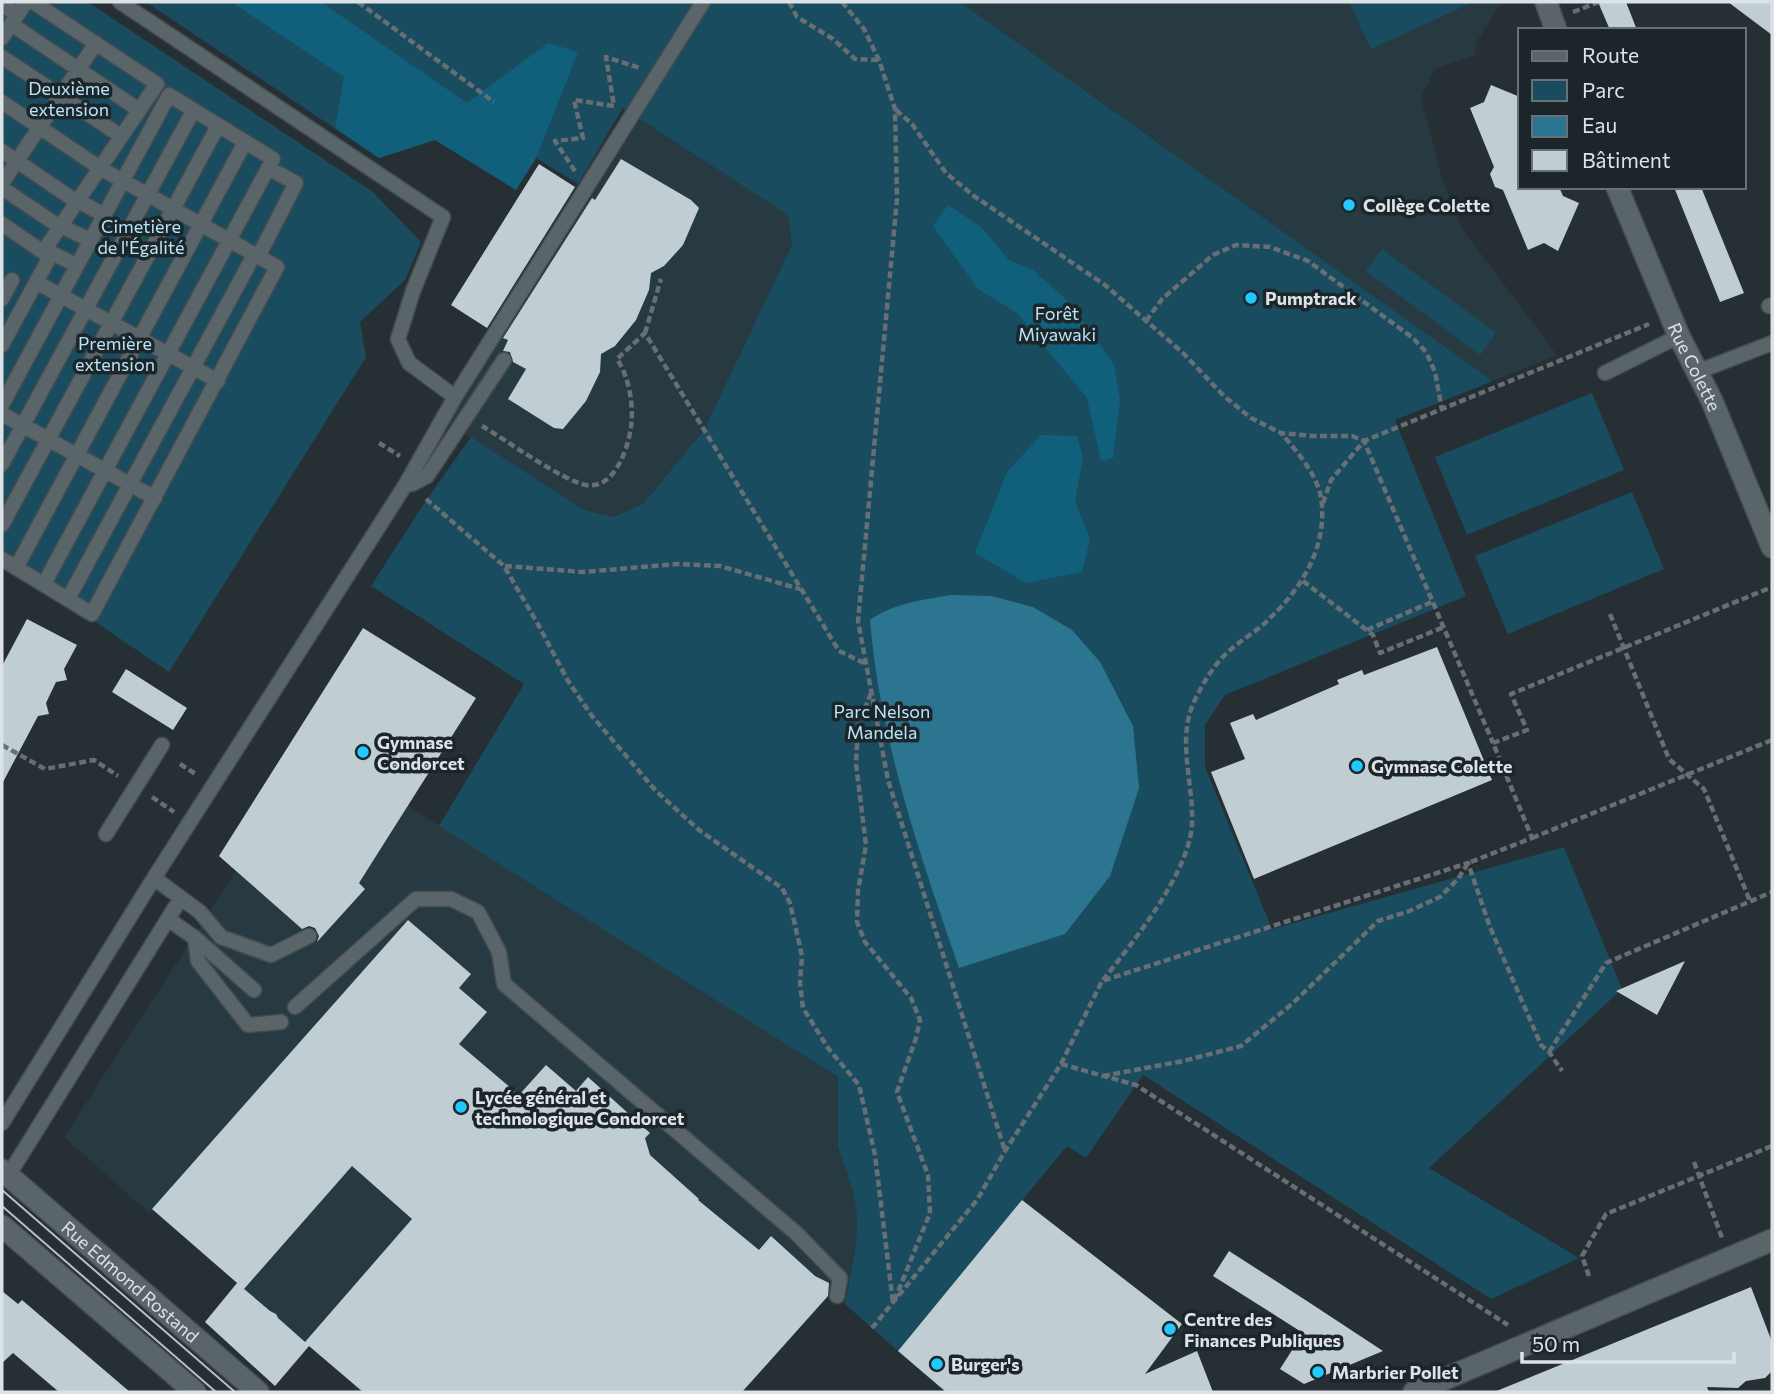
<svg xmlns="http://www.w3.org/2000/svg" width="1774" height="1394" font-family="Commissioner,sans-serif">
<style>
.built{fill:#283a41}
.green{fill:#1a4c5f}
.forest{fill:#10607b}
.water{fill:#2c7590}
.building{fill:#c0cdd3}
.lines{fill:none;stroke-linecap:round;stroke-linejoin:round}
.lane-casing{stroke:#444c50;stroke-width:17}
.street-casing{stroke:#444c50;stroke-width:24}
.secondary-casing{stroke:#444c50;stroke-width:24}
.path{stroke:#676f74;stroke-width:4.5;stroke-dasharray:7 3.5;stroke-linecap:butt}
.lane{stroke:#5a656a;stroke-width:14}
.street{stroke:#5a656a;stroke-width:21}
.secondary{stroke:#5a656a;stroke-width:21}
.tram{stroke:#b9c0c3;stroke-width:2}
.poi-dot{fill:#23c9fe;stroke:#1b252a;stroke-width:2.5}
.labels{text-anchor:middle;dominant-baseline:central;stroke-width:7;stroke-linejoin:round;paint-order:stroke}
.park-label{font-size:18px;fill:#b8e5f8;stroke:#1b252a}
.poi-label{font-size:18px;font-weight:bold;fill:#dce2e5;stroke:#1b252a;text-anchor:start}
.street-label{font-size:18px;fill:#dce2e5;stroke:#1b252a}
</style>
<rect width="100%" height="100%" fill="#252f34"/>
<path class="built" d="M 960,2 L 1502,2 L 1475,44 L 1476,55 L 1435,69 L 1421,98 L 1442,179 L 1463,230 L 1557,355 L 1493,381 Z
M 640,119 L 788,215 L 792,245 L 704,430 L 644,503 L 614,517 L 584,510 L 448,423 Z
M 408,806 L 838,1077 L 838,1147 L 853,1191 L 857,1216 L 856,1245 L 845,1304 L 832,1291 L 742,1392 L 354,1392 L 355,1386 L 309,1346 L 275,1386 L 250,1363 L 241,1286 L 153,1209 L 149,1213 L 64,1137 L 236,871 L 317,942 L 365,889 L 347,871 L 376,857 Z"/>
<path class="green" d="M 2,2 L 88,2 L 373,192 L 421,242 L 405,280 L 360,322 L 366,357 L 169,672 L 94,621 L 2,566 Z
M 146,2 L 960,2 L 1493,381 L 1395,420 L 1466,596 L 1225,695 L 1205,725 L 1205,767 L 1272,929 L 1564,847 L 1622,989 L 1429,1168 L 1579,1258 L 1491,1299 L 1143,1075 L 1086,1158 L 1067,1146 L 898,1351 L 845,1304 L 856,1245 L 857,1216 L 853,1191 L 838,1147 L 838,1077 L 439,826 L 524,684 L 371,586 L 427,499 L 471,437 L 584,510 L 614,517 L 644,503 L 704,430 L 792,245 L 788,215 L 623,108 L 578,184 L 536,158 L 516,190 L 435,140 L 379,158 Z
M 1349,2 L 1473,2 L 1371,49 Z
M 1382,249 L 1496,333 L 1480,355 L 1366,271 Z
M 1592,393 L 1624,470 L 1467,535 L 1435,457 Z
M 1632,492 L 1664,569 L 1508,634 L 1475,556 Z"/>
<path class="forest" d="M 231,2 L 321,2 L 467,103 L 548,43 L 578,52 L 536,158 L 516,190 L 435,140 L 379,158 L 335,128 L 344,77 Z
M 948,205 L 981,227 L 1009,260 L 1033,270 L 1071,304 L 1114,365 L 1120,400 L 1113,458 L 1101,461 L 1087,398 L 1017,313 L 978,289 L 933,226 Z
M 1041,435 L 1077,436 L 1083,458 L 1075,501 L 1090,539 L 1082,572 L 1026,583 L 975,553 L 1007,472 Z"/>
<path class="water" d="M 951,595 L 991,596 L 1033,607 L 1072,630 L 1100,662 L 1133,726 L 1139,788 L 1110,876 L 1065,934 L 959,968 C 920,855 880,741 870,620 C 894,603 922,600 951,595 Z"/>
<path class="building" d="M 1598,2 L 1626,2 L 1637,30 L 1610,30 Z
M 1728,2 L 1772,2 L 1772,35 Z
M 1491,85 L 1520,97 L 1520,187 L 1559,187 L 1563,196 L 1579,203 L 1558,251 L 1544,243 L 1528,250 L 1503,190 L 1495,187 L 1490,174 L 1494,167 L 1470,108 L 1484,102 Z
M 621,159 L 691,200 L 699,208 L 683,245 L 664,266 L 651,273 L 649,290 L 636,320 L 615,346 L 601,354 L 600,372 L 586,401 L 563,429 L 554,428 L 508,399 L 526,369 L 513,362 L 510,352 L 503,351 L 508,340 L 503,338 L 592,198 L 595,200 Z
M 539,164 L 575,187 L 487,328 L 451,305 Z
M 1674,187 L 1701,187 L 1744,293 L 1720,302 Z
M 27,619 L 77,645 L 64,669 L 67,680 L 56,682 L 46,703 L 49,714 L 38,716 L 2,784 L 2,666 Z
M 363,628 L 476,698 L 359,883 L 365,889 L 317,942 L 319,936 L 315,928 L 309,926 L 302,929 L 219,856 Z
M 1437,647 L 1492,780 L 1254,879 L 1211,772 L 1245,759 L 1230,723 L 1253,714 L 1256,720 L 1339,684 L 1337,680 L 1362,670 L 1364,675 Z
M 126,669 L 187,708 L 173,730 L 112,692 Z
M 408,920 L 471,974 L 459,988 L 487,1012 L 459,1044 L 519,1095 L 546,1065 L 576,1091 L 588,1077 L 650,1133 L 645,1138 L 650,1155 L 699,1199 L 698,1200 L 759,1250 L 771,1236 L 815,1276 L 829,1283 L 828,1296 L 742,1392 L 363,1392 L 309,1346 L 275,1386 L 205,1322 L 237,1283 L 270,1311 L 276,1314 L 278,1318 L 305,1342 L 412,1219 L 352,1166 L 244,1289 L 152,1209 Z
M 1685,961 L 1657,1015 L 1616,991 Z
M 1022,1200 L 1182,1324 L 1145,1374 L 1197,1351 L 1213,1392 L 946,1392 L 898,1351 Z
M 1229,1251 L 1310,1303 L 1383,1351 L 1304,1384 L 1280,1369 L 1303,1333 L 1213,1276 Z
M 1751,1287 L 1772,1342 L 1772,1371 L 1765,1378 L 1746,1381 L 1738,1388 L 1707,1387 L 1709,1392 L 1494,1392 Z
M 2,1291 L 18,1304 L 22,1300 L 130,1392 L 59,1392 L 13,1353 L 2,1363 Z"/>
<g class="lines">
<defs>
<path id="lane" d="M 120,2 L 443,217 L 413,291 L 398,339 L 409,363 L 455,397
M 2,4 L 17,15
M 11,24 L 139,110
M 2,38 L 26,2
M 2,57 L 121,136
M 2,102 L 100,168 L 277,267 L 92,614 L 2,559
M 2,151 L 77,202
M 2,183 L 96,43
M 2,188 L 60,227
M 84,204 L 104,215
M 2,224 L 43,252 L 157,84 L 33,2
M 69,230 L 90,240
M 258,257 L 296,183 L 268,168
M 36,282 L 218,381
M 2,299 L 12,280
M 1769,306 L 1772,305
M 2,345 L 52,253 L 76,265
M 1697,372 L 1772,343
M 1605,373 L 1679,336
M 2,405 L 169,95 L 273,159 L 44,584
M 2,414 L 155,498
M 2,464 L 193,111
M 406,484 L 412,484 L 427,476 L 504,360
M 2,525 L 218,126
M 16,568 L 244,144
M 68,599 L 254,255
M 106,834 L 162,745
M 168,919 L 195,938
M 309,936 L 271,955 L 221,937 L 200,912 L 154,878 L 406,484 L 455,397 L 703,2
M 254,990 L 195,938 L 198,961 L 248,1025 L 281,1022
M 295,1007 L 416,899 L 451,899 L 478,912 L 499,952 L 504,984 L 796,1233 L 840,1278 L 837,1296
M 2,1123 L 154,878
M 8,1176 L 181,898"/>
<g id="street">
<path d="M 1546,2 L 1556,30"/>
<path id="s1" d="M 1617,187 L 1679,336 L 1712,401 L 1772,547"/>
</g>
<g id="secondary">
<path id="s2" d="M 2,1170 L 258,1392"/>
<path d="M 2,1226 L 195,1392"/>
<path d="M 1414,1392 L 1772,1240"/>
</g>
</defs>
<use href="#lane" class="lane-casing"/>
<use href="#street" class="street-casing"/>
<use href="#secondary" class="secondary-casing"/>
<path class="path" d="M 358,2 L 494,102
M 789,2 L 797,17 L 833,39 L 855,59 L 879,60
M 842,2 L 864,29 L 879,60 L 895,109 L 897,199 L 858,621 L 888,780 L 1005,1151
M 1573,12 L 1599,2
M 896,110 L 912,124 L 946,173 L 974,196 L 1105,285 L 1183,353 L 1224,396 L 1251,418 L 1281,433 L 1313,436 L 1352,436 L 1364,441 L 1493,743
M 575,171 L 555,141 L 583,138 L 574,100 L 614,106 L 606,57 L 640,68
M 1146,321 L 1162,299 L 1213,255 L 1236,245 L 1270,247 L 1308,261 L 1413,338 L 1426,352 L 1435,372 L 1442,410
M 645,333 L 661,279
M 482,426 C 506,440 563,481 586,485 C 614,490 628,449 631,427 C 634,405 629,377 617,359 L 645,333 L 839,651 L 864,663
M 379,443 L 400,456
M 426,499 L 504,566 L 539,626 L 568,681 L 592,716 L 656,791 L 699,830 L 782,888 L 790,903 L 802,956 L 800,983 L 803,1008 L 828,1048 L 859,1085 L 875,1155 L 893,1303
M 1323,503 L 1331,480 L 1364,441 L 1649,324
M 505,566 L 583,572 L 677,564 L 720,566 L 800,589
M 1303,581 L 1373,635 L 1380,653 L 1444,627
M 1610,614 L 1669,759 L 1704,789 L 1750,901
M 1367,630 L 1434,601
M 871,693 L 858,726 L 856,764 L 866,845 L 858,891 L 857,922 L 865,942 L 911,998 L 920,1020 L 916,1038 L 897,1092 L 928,1175 L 930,1213 L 895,1299
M 2,745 L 45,769 L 94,760 L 118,776
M 180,764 L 197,775
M 152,797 L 174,812
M 1532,838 L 1772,740
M 1103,980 C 1133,942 1188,875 1192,825 C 1194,784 1177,743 1193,704 C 1202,685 1213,665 1229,651 C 1242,639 1258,631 1270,618 C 1301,589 1325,550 1322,506 C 1321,478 1298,453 1281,433
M 1549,1052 L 1606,963 L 1772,892
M 1061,1064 L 1136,1085 L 1508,1325
M 1103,1076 L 1183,1061 L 1241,1046 L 1293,1003 L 1378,921 L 1407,912 L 1440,897 L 1458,879 L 1468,863 L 1532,838 L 1493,743 L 1527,730 L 1511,694 L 1772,587
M 1694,1162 L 1722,1238
M 1589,1276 L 1582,1256 L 1606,1214 L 1772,1146
M 872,1328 L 977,1200 L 1005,1151 L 1061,1064 L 1102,981 L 1468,863 L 1490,927 L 1541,1045 L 1549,1052 L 1562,1071"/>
<use href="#lane" class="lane"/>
<use href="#street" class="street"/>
<use href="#secondary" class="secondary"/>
<path class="tram" d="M 2,1190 L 235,1392
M 2,1206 L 216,1392"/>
</g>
<g class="poi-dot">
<circle cx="1349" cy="205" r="7"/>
<circle cx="1251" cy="298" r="7"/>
<circle cx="363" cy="752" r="7"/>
<circle cx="1357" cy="766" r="7"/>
<circle cx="461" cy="1107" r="7"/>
<circle cx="1170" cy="1329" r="7"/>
<circle cx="937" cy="1364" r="7"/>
<circle cx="1318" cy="1372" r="7"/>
</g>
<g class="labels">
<g class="park-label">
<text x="69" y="88">Deuxième<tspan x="69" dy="21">extension</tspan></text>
<text x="141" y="226">Cimetière<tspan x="141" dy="21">de l'Égalité</tspan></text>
<text x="1057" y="313">Forêt<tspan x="1057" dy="21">Miyawaki</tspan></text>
<text x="115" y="343">Première<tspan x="115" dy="21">extension</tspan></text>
<text x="882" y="711">Parc Nelson<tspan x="882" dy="21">Mandela</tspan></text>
</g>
<g class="poi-label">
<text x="1363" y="205">Collège Colette</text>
<text x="1265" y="298">Pumptrack</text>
<text x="377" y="742">Gymnase<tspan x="377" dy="21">Condorcet</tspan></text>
<text x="1371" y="766">Gymnase Colette</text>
<text x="475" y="1097">Lycée général et<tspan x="475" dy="21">technologique Condorcet</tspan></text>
<text x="1184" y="1319">Centre des<tspan x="1184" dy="21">Finances Publiques</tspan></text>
<text x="951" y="1364">Burger's</text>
<text x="1332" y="1372">Marbrier Pollet</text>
</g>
<g class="street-label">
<text stroke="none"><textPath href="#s1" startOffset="196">Rue Colette</textPath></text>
<text stroke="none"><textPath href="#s2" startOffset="170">Rue Edmond Rostand</textPath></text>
</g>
</g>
<rect width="1774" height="1394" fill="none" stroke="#dce2e5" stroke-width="7"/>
<rect x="1518" y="28" width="228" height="161" fill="#1b252a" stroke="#687175" stroke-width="2"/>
<rect x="1532" y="51" width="35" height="10" fill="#5a656a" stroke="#687175" stroke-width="2"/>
<text x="1582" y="63" font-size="21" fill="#dce2e5">Route</text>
<rect x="1532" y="80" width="35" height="21" fill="#1a4c5f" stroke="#687175" stroke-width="2"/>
<text x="1582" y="98" font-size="21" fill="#dce2e5">Parc</text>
<rect x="1532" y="116" width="35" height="21" fill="#2c7590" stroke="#687175" stroke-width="2"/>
<text x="1582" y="133" font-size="21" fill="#dce2e5">Eau</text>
<rect x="1532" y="150" width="35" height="21" fill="#c0cdd3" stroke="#687175" stroke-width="2"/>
<text x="1582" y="168" font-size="21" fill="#dce2e5">Bâtiment</text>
<path d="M1522 1352v10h212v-10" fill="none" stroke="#dce2e5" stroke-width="3.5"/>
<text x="1532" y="1352" font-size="21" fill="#dce2e5" stroke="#1b252a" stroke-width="5" paint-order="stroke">50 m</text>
</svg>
